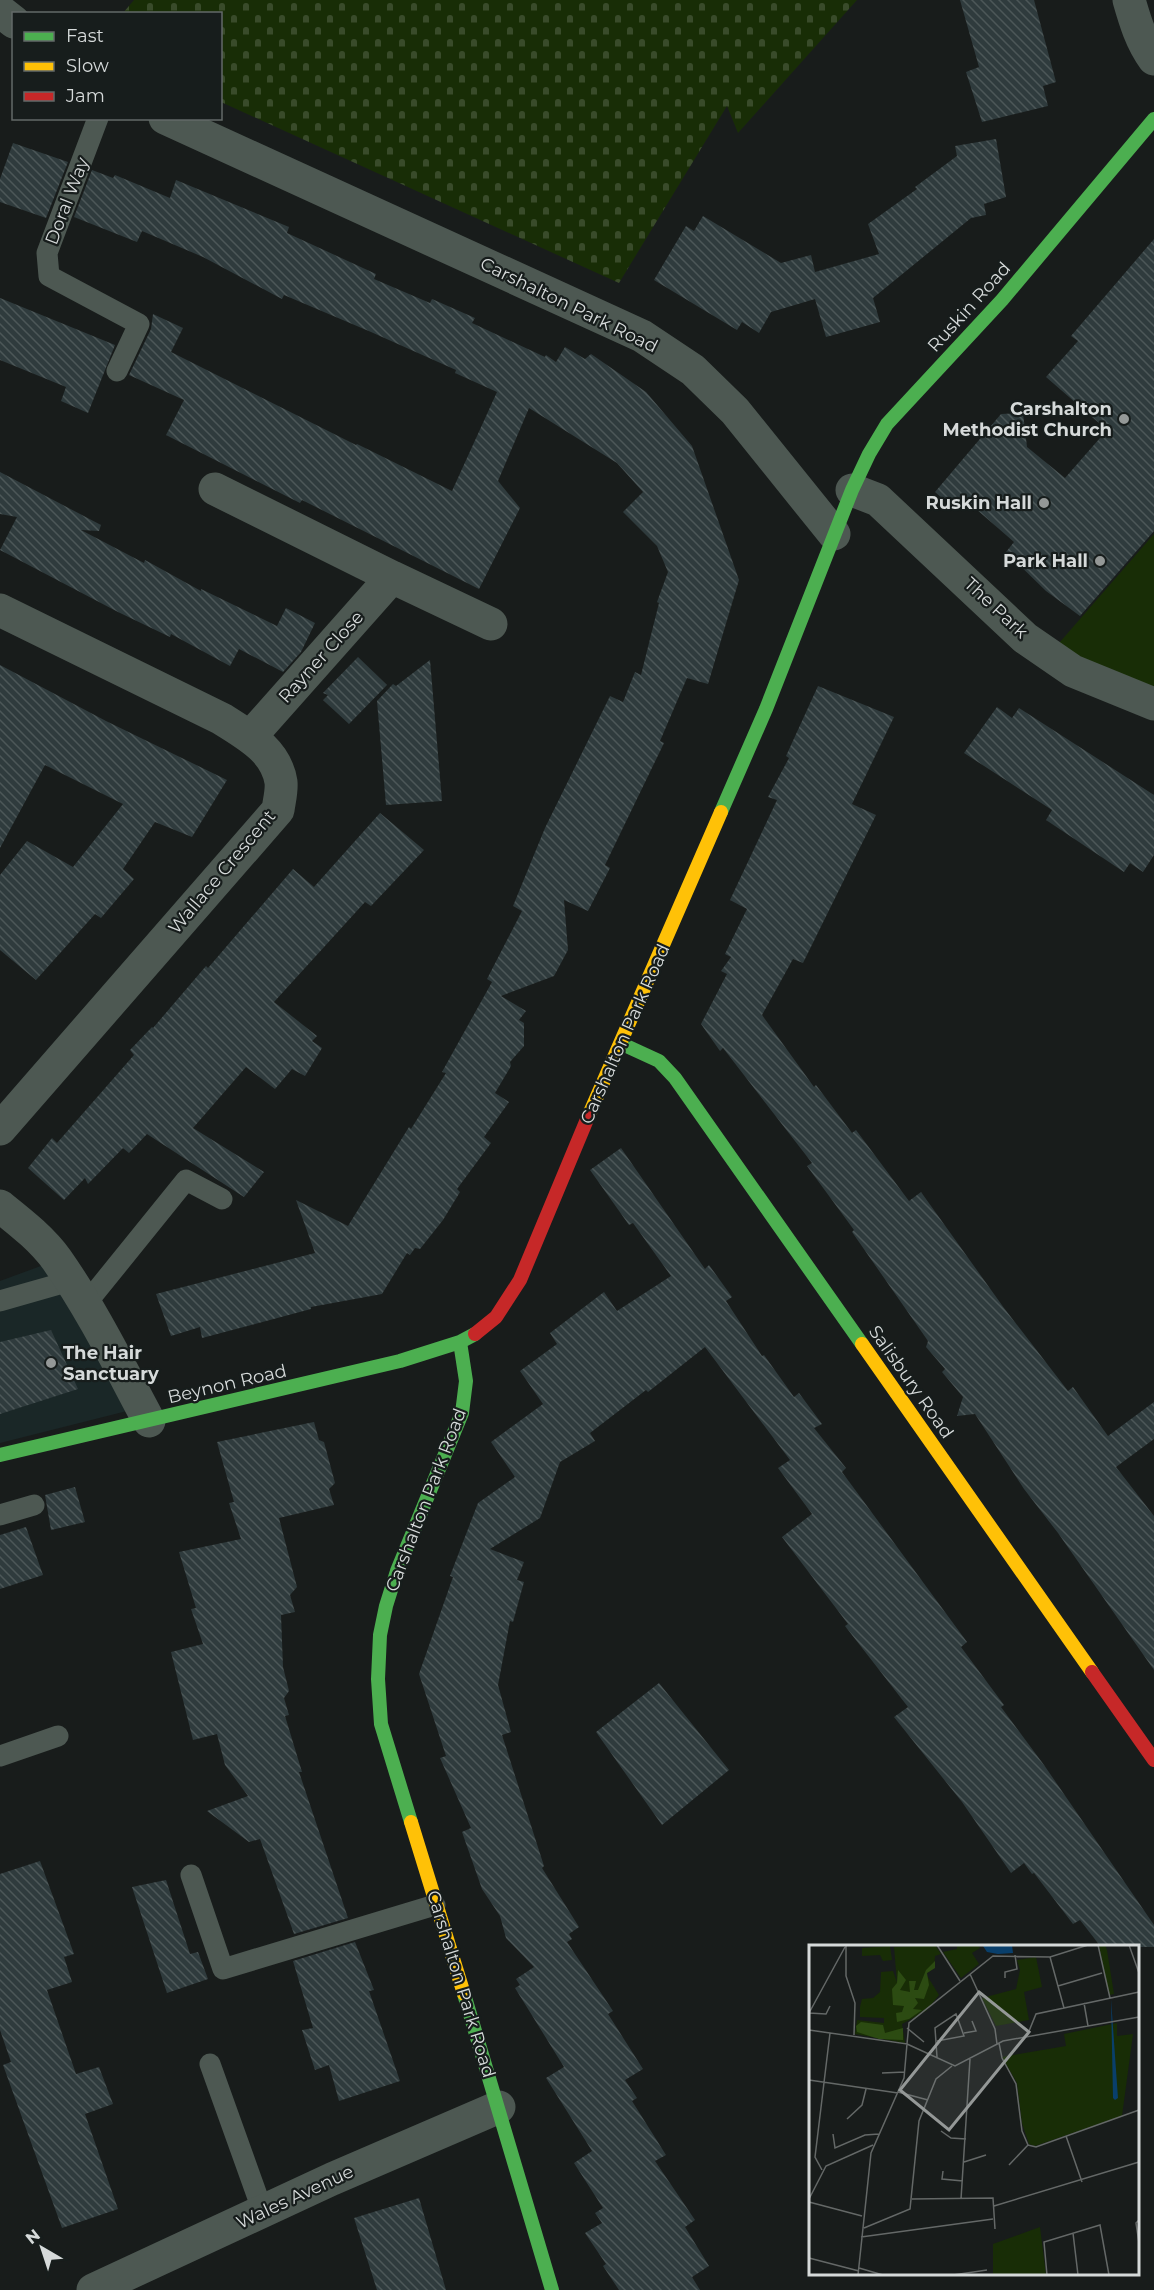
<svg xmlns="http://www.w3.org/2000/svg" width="1154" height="2290" font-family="Montserrat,sans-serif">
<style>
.built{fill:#1a2727}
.green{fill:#182d06}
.cemetery{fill:url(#cemetery-stones)}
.building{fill:url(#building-back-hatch)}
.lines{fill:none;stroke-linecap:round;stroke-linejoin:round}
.lane{stroke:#4d5852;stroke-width:21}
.street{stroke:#4d5852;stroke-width:33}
.fast{stroke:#4caf50;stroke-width:14}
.slow{stroke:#ffc107;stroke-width:14}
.jam{stroke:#c62828;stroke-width:14}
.poi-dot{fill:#949897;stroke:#171d1c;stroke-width:2}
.labels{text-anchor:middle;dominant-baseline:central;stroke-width:4.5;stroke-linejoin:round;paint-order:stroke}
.street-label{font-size:18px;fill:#d6dada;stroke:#171d1c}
.poi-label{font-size:18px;font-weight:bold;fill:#d6dada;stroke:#171d1c;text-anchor:end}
.inset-road{fill:none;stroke:#646867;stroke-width:1.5}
.view{fill:#949897;fill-opacity:0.15;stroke:#949897;stroke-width:3}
.inset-edge{fill:none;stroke:#d6dada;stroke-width:3}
</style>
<defs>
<pattern id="cemetery-stones" width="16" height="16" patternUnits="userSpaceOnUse" patternTransform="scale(1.5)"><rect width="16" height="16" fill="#182d06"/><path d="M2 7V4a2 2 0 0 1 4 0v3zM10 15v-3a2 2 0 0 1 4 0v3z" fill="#394b2a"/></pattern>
<pattern id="building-back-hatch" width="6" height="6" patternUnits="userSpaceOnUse" patternTransform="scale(1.5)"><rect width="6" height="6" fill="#2f3b3d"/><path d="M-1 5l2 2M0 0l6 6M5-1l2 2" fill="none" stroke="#4c5758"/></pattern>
</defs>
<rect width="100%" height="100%" fill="#181c1b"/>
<path class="built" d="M 49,1263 L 131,1410 L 0,1443 L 0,1281 Z"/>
<path class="green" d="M 1154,534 L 1154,698 L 1053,650 Z"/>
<path class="cemetery" d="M 134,0 L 857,0 L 738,133 L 727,106 L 619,283 L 221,102 L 220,14 L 123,13 Z"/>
<path class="building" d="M 960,0 L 1034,0 L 1056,82 L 1043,86 L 1048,106 L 982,122 L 966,72 L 979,67 Z
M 996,139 L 1006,197 L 984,204 L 986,215 L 971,218 L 873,298 L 880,322 L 826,337 L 815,299 L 771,312 L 759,333 L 742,322 L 737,330 L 654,280 L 686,226 L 694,231 L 703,216 L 781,263 L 811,255 L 815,272 L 879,254 L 868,224 L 917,189 L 915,187 L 957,156 L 955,146 Z
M 13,143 L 68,162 L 46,218 L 0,202 L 0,179 Z
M 92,170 L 113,178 L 115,175 L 170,198 L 176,180 L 289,227 L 287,233 L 376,274 L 374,279 L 430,303 L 432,299 L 475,318 L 472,323 L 545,357 L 546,355 L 556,362 L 565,347 L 585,359 L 591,354 L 646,392 L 692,446 L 739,580 L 708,684 L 687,678 L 660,741 L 664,743 L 605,865 L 610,868 L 588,911 L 564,900 L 568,950 L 554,976 L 501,996 L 526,1011 L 519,1020 L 524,1023 L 524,1046 L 510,1062 L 511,1066 L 495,1093 L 509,1102 L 484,1137 L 491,1143 L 457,1189 L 460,1192 L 443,1220 L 420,1249 L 415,1248 L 410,1255 L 407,1253 L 382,1294 L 311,1307 L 311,1309 L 202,1338 L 200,1327 L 171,1336 L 156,1294 L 315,1253 L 296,1200 L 348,1226 L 409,1127 L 411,1129 L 446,1073 L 442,1072 L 492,982 L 487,979 L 522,911 L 513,906 L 545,828 L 610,696 L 623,702 L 635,672 L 641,675 L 659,603 L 657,602 L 668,572 L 657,546 L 623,512 L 643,492 L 617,463 L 529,408 L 498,481 L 520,508 L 479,589 L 302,500 L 300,503 L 166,435 L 184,400 L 129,375 L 151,329 L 153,314 L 183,328 L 171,352 L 356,445 L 357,444 L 452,491 L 497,392 L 455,373 L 456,370 L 371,332 L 284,295 L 282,299 L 203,257 L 142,231 L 137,242 L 74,217 Z
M 1154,239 L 1154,531 L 1080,616 L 1046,591 L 1006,552 L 1014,542 L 968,502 L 953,508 L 935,492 L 1001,414 L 1023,413 L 1027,447 L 1065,478 L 1107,430 L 1046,377 L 1078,341 L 1071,336 Z
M 0,298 L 115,345 L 88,413 L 61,401 L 66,387 L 0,360 Z
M 0,472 L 101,525 L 99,531 L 81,530 L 144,563 L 145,560 L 201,591 L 201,589 L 277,626 L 286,608 L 315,623 L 301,652 L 283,672 L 239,649 L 230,666 L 171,634 L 170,637 L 118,612 L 0,550 L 17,517 L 0,514 Z
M 358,657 L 387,685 L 349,724 L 323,700 L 328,695 L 323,693 Z
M 430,660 L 442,801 L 386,805 L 377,701 L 393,684 L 396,686 Z
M 0,665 L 106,721 L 227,780 L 192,837 L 155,822 L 123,869 L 134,879 L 101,918 L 95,914 L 36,980 L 0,950 L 0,875 L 27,841 L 73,867 L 123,804 L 45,765 L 0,848 Z
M 818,686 L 894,717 L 852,804 L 876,815 L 803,963 L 793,959 L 762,1015 L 814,1087 L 816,1085 L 852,1133 L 856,1130 L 909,1201 L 921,1192 L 1004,1308 L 1068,1391 L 1073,1387 L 1108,1436 L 1154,1402 L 1154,1439 L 1116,1467 L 1154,1516 L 1154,1670 L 1058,1533 L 1024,1489 L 975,1414 L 957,1416 L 963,1397 L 942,1372 L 945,1369 L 926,1347 L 928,1341 L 852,1232 L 854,1230 L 807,1166 L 812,1163 L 723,1048 L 720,1051 L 701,1024 L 727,974 L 721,971 L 731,957 L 725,954 L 747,909 L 730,900 L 777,800 L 768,797 L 789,758 L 786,756 Z
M 997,707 L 1012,718 L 1019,708 L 1154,795 L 1154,855 L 1143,872 L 1130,863 L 1124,872 L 1046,820 L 1052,810 L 964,753 Z
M 380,813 L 424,850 L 371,906 L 365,902 L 274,1002 L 317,1036 L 312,1041 L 322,1048 L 305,1076 L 292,1069 L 275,1089 L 246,1067 L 193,1128 L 264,1172 L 244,1197 L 147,1134 L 129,1153 L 123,1148 L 88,1184 L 85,1178 L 64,1200 L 28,1168 L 52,1138 L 57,1143 L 134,1055 L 130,1050 L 152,1027 L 153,1028 L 206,966 L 208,968 L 293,869 L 314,887 Z
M 621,1148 L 705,1269 L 709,1265 L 732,1297 L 726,1301 L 762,1356 L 764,1355 L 794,1397 L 799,1393 L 822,1424 L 814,1428 L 846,1468 L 842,1472 L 967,1642 L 961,1647 L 1004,1705 L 1001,1707 L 1044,1765 L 1154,1925 L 1154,1947 L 1101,1947 L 1080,1920 L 1073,1924 L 1034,1873 L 1032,1874 L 1024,1863 L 1011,1873 L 962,1802 L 894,1717 L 908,1707 L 845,1626 L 848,1624 L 782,1537 L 812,1514 L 778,1468 L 790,1460 L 705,1347 L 648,1392 L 646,1390 L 590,1433 L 595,1441 L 560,1462 L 540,1518 L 490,1549 L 524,1562 L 517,1580 L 524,1582 L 513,1622 L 510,1621 L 498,1685 L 511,1732 L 502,1735 L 544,1866 L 542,1868 L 579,1927 L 569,1934 L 572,1939 L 567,1942 L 613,2011 L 608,2014 L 643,2069 L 625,2080 L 637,2098 L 632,2101 L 666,2155 L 655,2161 L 695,2220 L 685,2227 L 709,2266 L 692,2277 L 700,2290 L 619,2290 L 603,2266 L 606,2264 L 585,2233 L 602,2223 L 595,2213 L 603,2208 L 574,2163 L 592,2151 L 546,2078 L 564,2067 L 515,1988 L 520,1985 L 516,1979 L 534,1967 L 506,1938 L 500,1916 L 482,1889 L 462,1832 L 471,1828 L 440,1758 L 446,1756 L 419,1674 L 453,1577 L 450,1576 L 478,1503 L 515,1477 L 491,1442 L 543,1404 L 520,1371 L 557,1344 L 550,1333 L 604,1292 L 617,1311 L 671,1276 L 633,1223 L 629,1225 L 590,1170 Z
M 51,1330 L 78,1389 L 0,1414 L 0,1342 Z
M 314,1422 L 319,1440 L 324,1442 L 335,1483 L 329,1489 L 334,1505 L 279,1518 L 297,1587 L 290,1595 L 295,1612 L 281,1615 L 283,1667 L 289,1691 L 284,1698 L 289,1715 L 285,1716 L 302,1772 L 299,1772 L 348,1918 L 294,1934 L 260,1839 L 249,1842 L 207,1811 L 248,1796 L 225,1765 L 217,1734 L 193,1740 L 171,1652 L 203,1644 L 191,1609 L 196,1608 L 179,1552 L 241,1539 L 229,1503 L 234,1502 L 217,1442 Z
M 75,1487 L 85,1522 L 51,1530 L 45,1495 Z
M 26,1527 L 43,1575 L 0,1589 L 0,1535 Z
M 659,1683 L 729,1770 L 662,1825 L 596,1732 Z
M 40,1861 L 74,1954 L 64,1957 L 72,1982 L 47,1990 L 76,2074 L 99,2067 L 113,2104 L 85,2114 L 118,2209 L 62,2228 L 3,2065 L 11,2062 L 0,2030 L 0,1874 Z
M 166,1880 L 190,1954 L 198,1952 L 208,1979 L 167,1993 L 132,1887 Z
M 355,1942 L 374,1990 L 369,1991 L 400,2081 L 339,2101 L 329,2065 L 315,2070 L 302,2030 L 313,2028 L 293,1961 Z
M 419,2198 L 446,2290 L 377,2290 L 354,2218 Z"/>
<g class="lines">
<path class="lane" d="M 98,118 L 47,253 L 49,276 L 139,324 L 117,371
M 0,1301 L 70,1281
M 85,1305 L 186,1180 L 222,1199
M 0,1515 L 34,1505
M 0,1756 L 58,1736
M 191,1875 L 223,1969 L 435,1905
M 210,2064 L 263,2212"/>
<path class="street" d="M 1129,0 C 1135,21 1141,41 1154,59
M 0,11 L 14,22
M 165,118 L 642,336 L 693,370 L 735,411 L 834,534
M 215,489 L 392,577 L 250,737
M 852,490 L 878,500 L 1025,638 L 1073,671 L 1154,704
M 392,577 L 491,624
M 0,610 L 222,719 C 247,735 276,750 281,782 C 282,791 279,802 278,810 L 0,1129
M 0,1206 C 20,1222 42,1239 57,1260 C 92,1310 120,1367 149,1421
M 93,2290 L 332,2179 L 499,2107"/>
<path class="fast" d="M 721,812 L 766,709 L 852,490 L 869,454 L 887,424 L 1002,300 L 1154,119
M 622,1044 L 659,1061 L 675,1078 L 862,1344
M 0,1455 L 400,1361 L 460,1342 L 475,1334
M 411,1822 L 381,1724 L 378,1679 L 380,1635 L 386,1606 L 397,1571 L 462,1413 L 466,1381 L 460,1342
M 464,1994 L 552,2290"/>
<path class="slow" d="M 588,1117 L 721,812
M 862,1344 L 1092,1672
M 411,1822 L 464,1994"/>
<path class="jam" d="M 475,1334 L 496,1317 L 520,1280 L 588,1117
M 1092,1672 L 1154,1760"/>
</g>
<g class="poi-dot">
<circle cx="1124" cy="419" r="6"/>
<circle cx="1044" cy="503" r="6"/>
<circle cx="1100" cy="561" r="6"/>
<circle cx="51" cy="1363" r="6"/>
</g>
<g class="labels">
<g class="street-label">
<text transform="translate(67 201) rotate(-69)">Doral Way</text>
<text transform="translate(569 305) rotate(26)">Carshalton Park Road</text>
<text transform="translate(969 307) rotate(-48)">Ruskin Road</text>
<text transform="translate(996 608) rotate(43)">The Park</text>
<text transform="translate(321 657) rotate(-48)">Rayner Close</text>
<text transform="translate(222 872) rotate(-50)">Wallace Crescent</text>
<text transform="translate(625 1034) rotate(-66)">Carshalton Park Road</text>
<text transform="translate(911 1382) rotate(55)">Salisbury Road</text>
<text transform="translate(227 1384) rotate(-13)">Beynon Road</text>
<text transform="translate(426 1500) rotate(-69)">Carshalton Park Road</text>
<text transform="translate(461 1984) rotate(73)">Carshalton Park Road</text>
<text transform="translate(295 2197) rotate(-25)">Wales Avenue</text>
</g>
<g class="poi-label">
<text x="1112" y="409">Carshalton<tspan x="1112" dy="21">Methodist Church</tspan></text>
<text x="1032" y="503">Ruskin Hall</text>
<text x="1088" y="561">Park Hall</text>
<text x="63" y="1353" text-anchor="start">The Hair<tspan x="63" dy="21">Sanctuary</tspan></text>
</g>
</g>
<g transform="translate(809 1945)">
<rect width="330" height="330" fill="#181c1b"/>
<path d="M 126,0 L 132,9 L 126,11 L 125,23 L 117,29 L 130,50 L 117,66 L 93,79 L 96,98 L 46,89 L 48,75 L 75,78 L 75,73 L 51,72 L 51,62 L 53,54 L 64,53 L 71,47 L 72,27 L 84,26 L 88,37 L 85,2 ZM 148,0 L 169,0 L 171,3 L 163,8 L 170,19 L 152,33 L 134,7 L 148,4 ZM 290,0 L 296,0 L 298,5 L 305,49 L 300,50 ZM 81,1 L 83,15 L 74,16 L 71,10 L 53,11 L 53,3 ZM 308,78 L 308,91 L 324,89 L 313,171 L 226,201 L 220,199 L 213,178 L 208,138 L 193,112 L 257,101 L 255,89 ZM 231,282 L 237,330 L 184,330 L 184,299 Z" fill="#182d06"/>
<path d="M 126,16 L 126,23 L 118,28 L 120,40 L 115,54 L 106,53 L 109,58 L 104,64 L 113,65 L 100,74 L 88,77 L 87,68 L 93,67 L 95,61 L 84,60 L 83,44 L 88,38 L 89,25 L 97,35 L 91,45 L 101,47 L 100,36 L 107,36 L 105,45 L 109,45 L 117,25 ZM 52,77 L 74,80 L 76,88 L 94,83 L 94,95 L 70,94 L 48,87 L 47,81 Z" fill="#2c4b12"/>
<path d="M 227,12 L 233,42 L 215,47 L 220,75 L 187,81 L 173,53 L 207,44 L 211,25 L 208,15 Z" fill="#182d06"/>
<path d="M 203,0 L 204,8 L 189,9 L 178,7 L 174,1 ZM 302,54 L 309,153 L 306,155 L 304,153 Z" fill="#093f6b"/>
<path class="inset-road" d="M 37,0 L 37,31 L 46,58 L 45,90M 128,0 L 151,36M 289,0 L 301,53M 320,0 L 330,28M 241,12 L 255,63M 161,29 L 186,84 L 188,99M 196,33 L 196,27 L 208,24 L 206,10M 249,41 L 293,28M 275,58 L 279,81M 0,68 L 36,2M 0,68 L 17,69 L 21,61M 98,83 L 115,97M 0,85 L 98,99 L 100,78 L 184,11 L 241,12 L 279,0M 155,88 L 167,86 L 163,76M 218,91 L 227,69 L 330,47M 190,98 L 193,113 L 207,139 L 213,186 L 219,200M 98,99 L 146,121 L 194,96 L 330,72M 128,112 L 126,83 L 147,69 L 155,91 L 128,96M 73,128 L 96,127M 0,135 L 89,148M 89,147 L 119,155M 38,174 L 53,160 L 57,144M 132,186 L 142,193 L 157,194M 24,189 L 26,203 L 56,190 L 70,189M 257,191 L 273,237M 155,217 L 177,210M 200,220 L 219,200 L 227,202 L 330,165M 13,225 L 6,212 L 21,88M 134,226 L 133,234 L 154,236M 0,254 L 17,221 L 64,200M 103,254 L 184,253 L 186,284M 152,254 L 161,114M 0,257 L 53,271M 185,261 L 330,217M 330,275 L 327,278 L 330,298M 55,283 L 101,264 L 110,176 L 127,134 L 143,121M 264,288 L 269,330M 52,292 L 184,274M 0,313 L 50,326M 50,323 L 74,330M 49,330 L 62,208 L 95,133 L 98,99M 144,330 L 178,325M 238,330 L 235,297 L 291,280 L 300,330"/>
<path class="view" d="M 170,47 L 220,87 L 140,185 L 91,145 Z"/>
<rect width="330" height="330" class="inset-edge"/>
</g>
<rect x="12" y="12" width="210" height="108" fill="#171d1c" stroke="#636968" stroke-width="1.5"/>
<rect x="24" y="32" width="30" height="9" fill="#4caf50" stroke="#636968" stroke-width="1.5"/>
<text x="66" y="42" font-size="18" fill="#d6dada">Fast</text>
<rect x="24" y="62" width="30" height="9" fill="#ffc107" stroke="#636968" stroke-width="1.5"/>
<text x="66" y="72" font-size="18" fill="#d6dada">Slow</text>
<rect x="24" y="92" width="30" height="9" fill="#c62828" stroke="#636968" stroke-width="1.5"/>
<text x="66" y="102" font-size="18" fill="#d6dada">Jam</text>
<g transform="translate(42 2248) rotate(321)" stroke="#171d1c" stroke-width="4.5" paint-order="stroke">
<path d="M0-4.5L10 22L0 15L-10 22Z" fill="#d6dada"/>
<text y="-9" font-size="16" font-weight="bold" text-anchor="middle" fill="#d6dada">N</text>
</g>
</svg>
